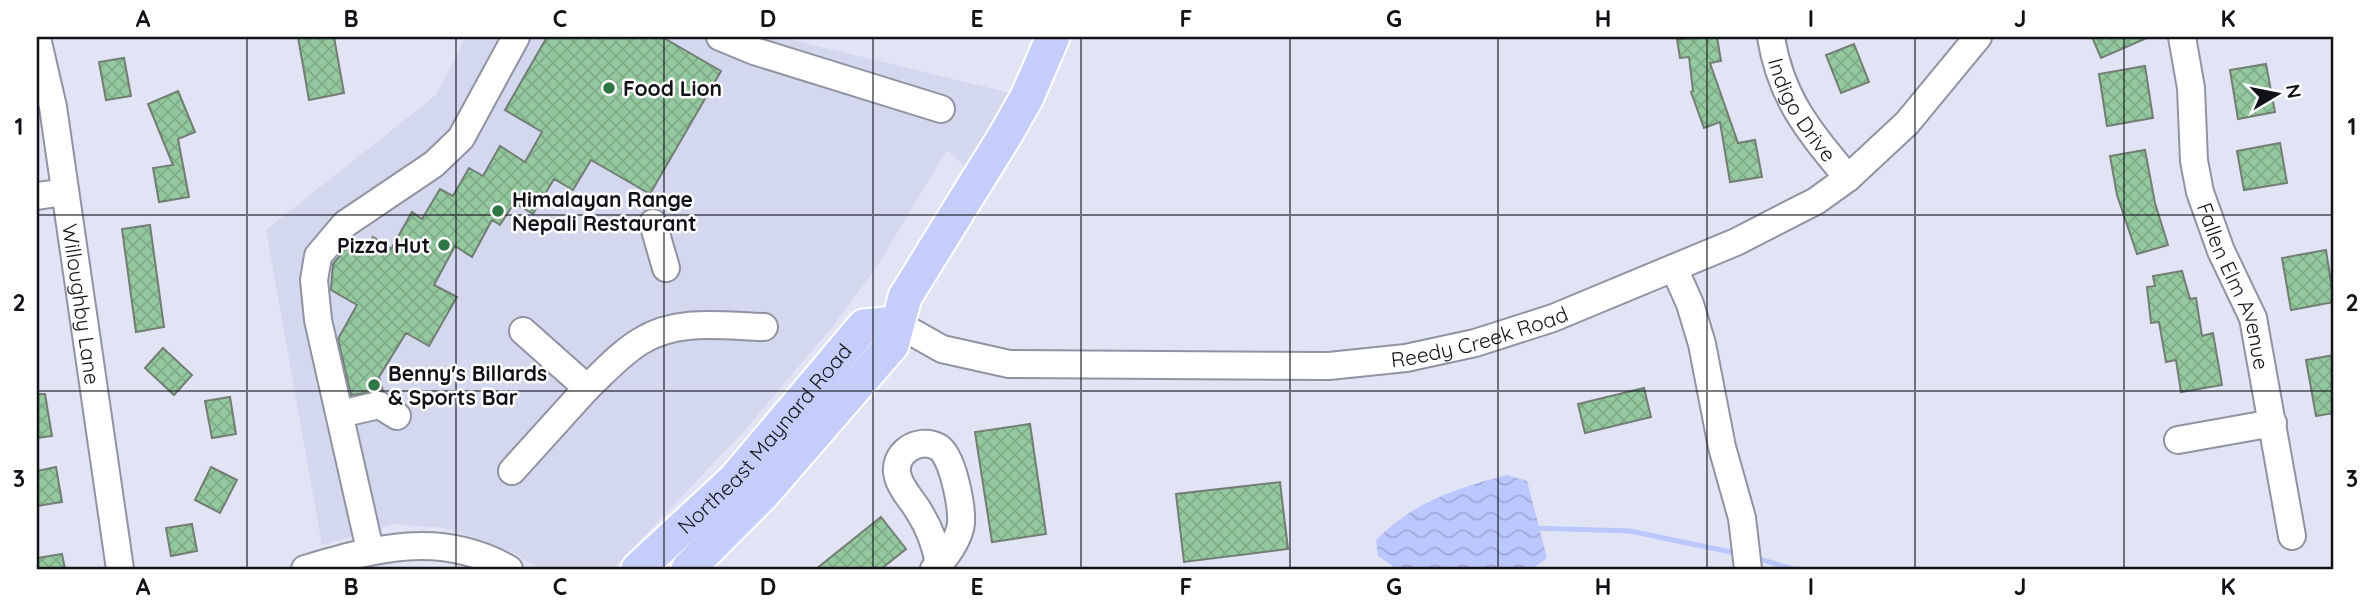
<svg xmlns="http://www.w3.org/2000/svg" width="2371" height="606" font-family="Quicksand,sans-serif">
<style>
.built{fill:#d3d8ef}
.water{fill:url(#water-waves)}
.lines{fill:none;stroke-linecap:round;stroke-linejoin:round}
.stream{stroke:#bbc7ff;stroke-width:5}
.building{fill:url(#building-cross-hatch);stroke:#727e74;stroke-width:2}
.minor-casing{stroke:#9093a2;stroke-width:30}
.major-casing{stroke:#fff;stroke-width:37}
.minor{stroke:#fff;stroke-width:26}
.major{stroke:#c5cefa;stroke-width:33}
.grid{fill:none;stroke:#101217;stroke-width:2;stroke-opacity:0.55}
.poi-dot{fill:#2e7744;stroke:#fff;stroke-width:2.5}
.labels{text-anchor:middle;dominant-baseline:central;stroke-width:5;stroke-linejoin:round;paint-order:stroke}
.poi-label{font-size:21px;font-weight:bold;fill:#101217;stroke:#fff;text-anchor:start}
.street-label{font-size:21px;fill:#101217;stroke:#fff}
.neatline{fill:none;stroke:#101217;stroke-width:2.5}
.grid-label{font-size:23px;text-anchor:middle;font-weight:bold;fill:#101217}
</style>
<defs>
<pattern id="water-waves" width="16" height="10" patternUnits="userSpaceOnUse" patternTransform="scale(1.75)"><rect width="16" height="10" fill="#bbc7ff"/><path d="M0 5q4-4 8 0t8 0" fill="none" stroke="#a0aada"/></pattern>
<pattern id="building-cross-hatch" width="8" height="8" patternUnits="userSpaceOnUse" patternTransform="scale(1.75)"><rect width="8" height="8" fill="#94c89f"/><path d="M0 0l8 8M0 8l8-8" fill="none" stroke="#7fab88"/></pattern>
</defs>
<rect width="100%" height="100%" fill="#e1e4f4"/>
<path class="built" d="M 466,37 L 780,37 L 1027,97 L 979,180 L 947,150 L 878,265 L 833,326 L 746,429 L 613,569 L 538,569 L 514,553 L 445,528 L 394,524 L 322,545 L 266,230 L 436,95 Z"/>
<path class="water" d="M 1507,475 L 1527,481 L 1547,558 L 1532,569 L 1394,567 L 1378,556 L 1376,540 C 1415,501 1455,489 1507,475 Z"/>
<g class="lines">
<path class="stream" d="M 1532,528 L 1630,531 L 1740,554
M 1753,557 L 1793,569"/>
</g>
<path class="building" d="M 298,37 L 334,37 L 344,93 L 309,100 Z
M 547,37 L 662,37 L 721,71 L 650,194 L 591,160 L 573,190 L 554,179 L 533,214 L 514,203 L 500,225 L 492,220 L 472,257 L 455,246 L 434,285 L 457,297 L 429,346 L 406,333 L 379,377 L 383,391 L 351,395 L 338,339 L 357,305 L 331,290 L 333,264 L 354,238 L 367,247 L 373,237 L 391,249 L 412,212 L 422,219 L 440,189 L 453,196 L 469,168 L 483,176 L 500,146 L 525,162 L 542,132 L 505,110 Z
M 1717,37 L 1721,61 L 1710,63 L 1738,143 L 1755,140 L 1762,177 L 1730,182 L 1720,122 L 1704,128 L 1691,92 L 1693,91 L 1689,57 L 1680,58 L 1677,39 Z
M 2092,37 L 2149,37 L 2101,58 Z
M 1854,44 L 1869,82 L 1841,93 L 1826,55 Z
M 124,58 L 131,96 L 106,100 L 99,62 Z
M 2266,64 L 2275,112 L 2238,119 L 2230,70 Z
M 2145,66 L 2153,118 L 2107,126 L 2099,74 Z
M 178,91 L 195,132 L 178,139 L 189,197 L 159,202 L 153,168 L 173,165 L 148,104 Z
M 2280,143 L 2287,183 L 2244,190 L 2237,151 Z
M 2145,150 L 2155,203 L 2168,245 L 2137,254 L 2117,195 L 2110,156 Z
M 150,225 L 164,327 L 136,332 L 122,229 Z
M 2326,250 L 2334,302 L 2291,310 L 2282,258 Z
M 2182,271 L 2190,299 L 2196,298 L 2202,336 L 2213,333 L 2222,385 L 2181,392 L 2176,360 L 2166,362 L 2159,322 L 2151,323 L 2147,287 L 2155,286 L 2153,276 Z
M 163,348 L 192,375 L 174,395 L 145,368 Z
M 2334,355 L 2334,413 L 2316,416 L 2306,360 Z
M 1644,388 L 1651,417 L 1585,433 L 1578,404 Z
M 37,394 L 45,394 L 52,436 L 37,438 Z
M 230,397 L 236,434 L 212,438 L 205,401 Z
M 1030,424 L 1046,534 L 992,542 L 975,432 Z
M 56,467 L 62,502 L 37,506 L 37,471 Z
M 211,467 L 237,480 L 220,513 L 195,500 Z
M 1280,482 L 1288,549 L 1184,562 L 1176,494 Z
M 881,517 L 906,549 L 881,569 L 816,569 Z
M 192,524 L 197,551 L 171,556 L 166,528 Z
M 62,554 L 65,569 L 37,569 L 37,558 Z"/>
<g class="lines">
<defs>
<g id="minor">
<path d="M 720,37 L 754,51 L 941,109"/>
<path id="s1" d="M 1771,37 C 1781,99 1809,131 1848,178"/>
<path id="s2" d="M 2182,37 L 2191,88 L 2194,161 L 2200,192 L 2221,251 L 2253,318 L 2292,536"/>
<path id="s3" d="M 37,38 L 53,107 L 120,569"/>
<path d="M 37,196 L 65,192"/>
<path d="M 653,223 L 666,268"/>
<path d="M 1674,268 L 1690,304 L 1702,344 L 1722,447 L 1742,518 L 1748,569"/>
<path id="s4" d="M 896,323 L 942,349 L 1009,364 L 1329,366 L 1406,358 L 1475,343 L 1553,318 L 1736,242 L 1816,201 L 1848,178 L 1907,123 L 1978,37"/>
<path d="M 587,388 C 604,372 621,353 641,341 C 678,318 723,326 764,327"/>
<path d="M 340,414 L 379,405 L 397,416"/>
<path d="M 2178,440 L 2273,423"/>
<path d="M 512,471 L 587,388 L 523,331"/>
<path d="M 370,550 L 318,320 L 314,280 L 318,256 L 345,224 L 434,164 L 461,138 L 516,37"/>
<path d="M 305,569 C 375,548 441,530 509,569"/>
<path d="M 934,569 C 945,559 960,538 961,523 C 962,507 953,455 938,447 C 918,436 891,454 898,477 C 901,489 912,500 918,510 C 929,527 936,545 939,565"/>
</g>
<g id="major">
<path id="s5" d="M 638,569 L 735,479 L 864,326 L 896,323"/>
<path d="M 688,569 L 763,494 L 892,345 L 905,297 L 1006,134 L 1027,97 L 1053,37"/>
</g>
</defs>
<use href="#minor" class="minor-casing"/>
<use href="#major" class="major-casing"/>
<use href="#minor" class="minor"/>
<use href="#major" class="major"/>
</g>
<path class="grid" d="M 247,37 L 247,569M 456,37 L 456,569M 664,37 L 664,569M 873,37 L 873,569M 1081,37 L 1081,569M 1290,37 L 1290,569M 1498,37 L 1498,569M 1707,37 L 1707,569M 1915,37 L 1915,569M 2124,37 L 2124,569M 37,215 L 2334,215M 37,391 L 2334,391"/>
<g class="poi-dot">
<circle cx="609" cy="88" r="7"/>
<circle cx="498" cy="211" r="7"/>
<circle cx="444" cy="245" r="7"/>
<circle cx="374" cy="385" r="7"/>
</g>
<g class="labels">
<g class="poi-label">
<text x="623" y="88">Food Lion</text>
<text x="512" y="199">Himalayan Range<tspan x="512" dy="24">Nepali Restaurant</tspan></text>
<text x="430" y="245" text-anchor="end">Pizza Hut</text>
<text x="388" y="373">Benny's Billards<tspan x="388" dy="24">&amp; Sports Bar</tspan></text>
</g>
<g class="street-label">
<text stroke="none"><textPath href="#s1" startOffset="80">Indigo Drive</textPath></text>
<text stroke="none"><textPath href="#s2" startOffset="257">Fallen Elm Avenue</textPath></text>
<text stroke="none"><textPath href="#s3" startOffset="270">Willoughby Lane</textPath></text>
<text stroke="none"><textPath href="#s4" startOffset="595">Reedy Creek Road</textPath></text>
<text stroke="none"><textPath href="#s5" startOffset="182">Northeast Maynard Road</textPath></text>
</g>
</g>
<rect width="2371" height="606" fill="none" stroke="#ffffff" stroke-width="77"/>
<g transform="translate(2277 94) rotate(80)" stroke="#ffffff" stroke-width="5" paint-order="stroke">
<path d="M0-5L12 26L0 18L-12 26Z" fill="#101217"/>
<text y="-10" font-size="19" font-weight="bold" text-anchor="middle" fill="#101217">N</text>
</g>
<rect x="38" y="38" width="2294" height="530" class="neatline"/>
<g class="grid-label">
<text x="143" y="27">A</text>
<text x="351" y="27">B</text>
<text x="560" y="27">C</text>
<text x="768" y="27">D</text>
<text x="977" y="27">E</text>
<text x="1186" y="27">F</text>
<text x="1394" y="27">G</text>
<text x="1603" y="27">H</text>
<text x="1811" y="27">I</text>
<text x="2020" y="27">J</text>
<text x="2228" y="27">K</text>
<text x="19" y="135">1</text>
<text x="2352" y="135">1</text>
<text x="19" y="311">2</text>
<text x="2352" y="311">2</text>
<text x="19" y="487">3</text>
<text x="2352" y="487">3</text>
<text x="143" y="595">A</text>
<text x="351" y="595">B</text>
<text x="560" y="595">C</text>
<text x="768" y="595">D</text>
<text x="977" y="595">E</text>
<text x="1186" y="595">F</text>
<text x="1394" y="595">G</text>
<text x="1603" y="595">H</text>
<text x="1811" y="595">I</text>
<text x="2020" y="595">J</text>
<text x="2228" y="595">K</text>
</g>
</svg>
